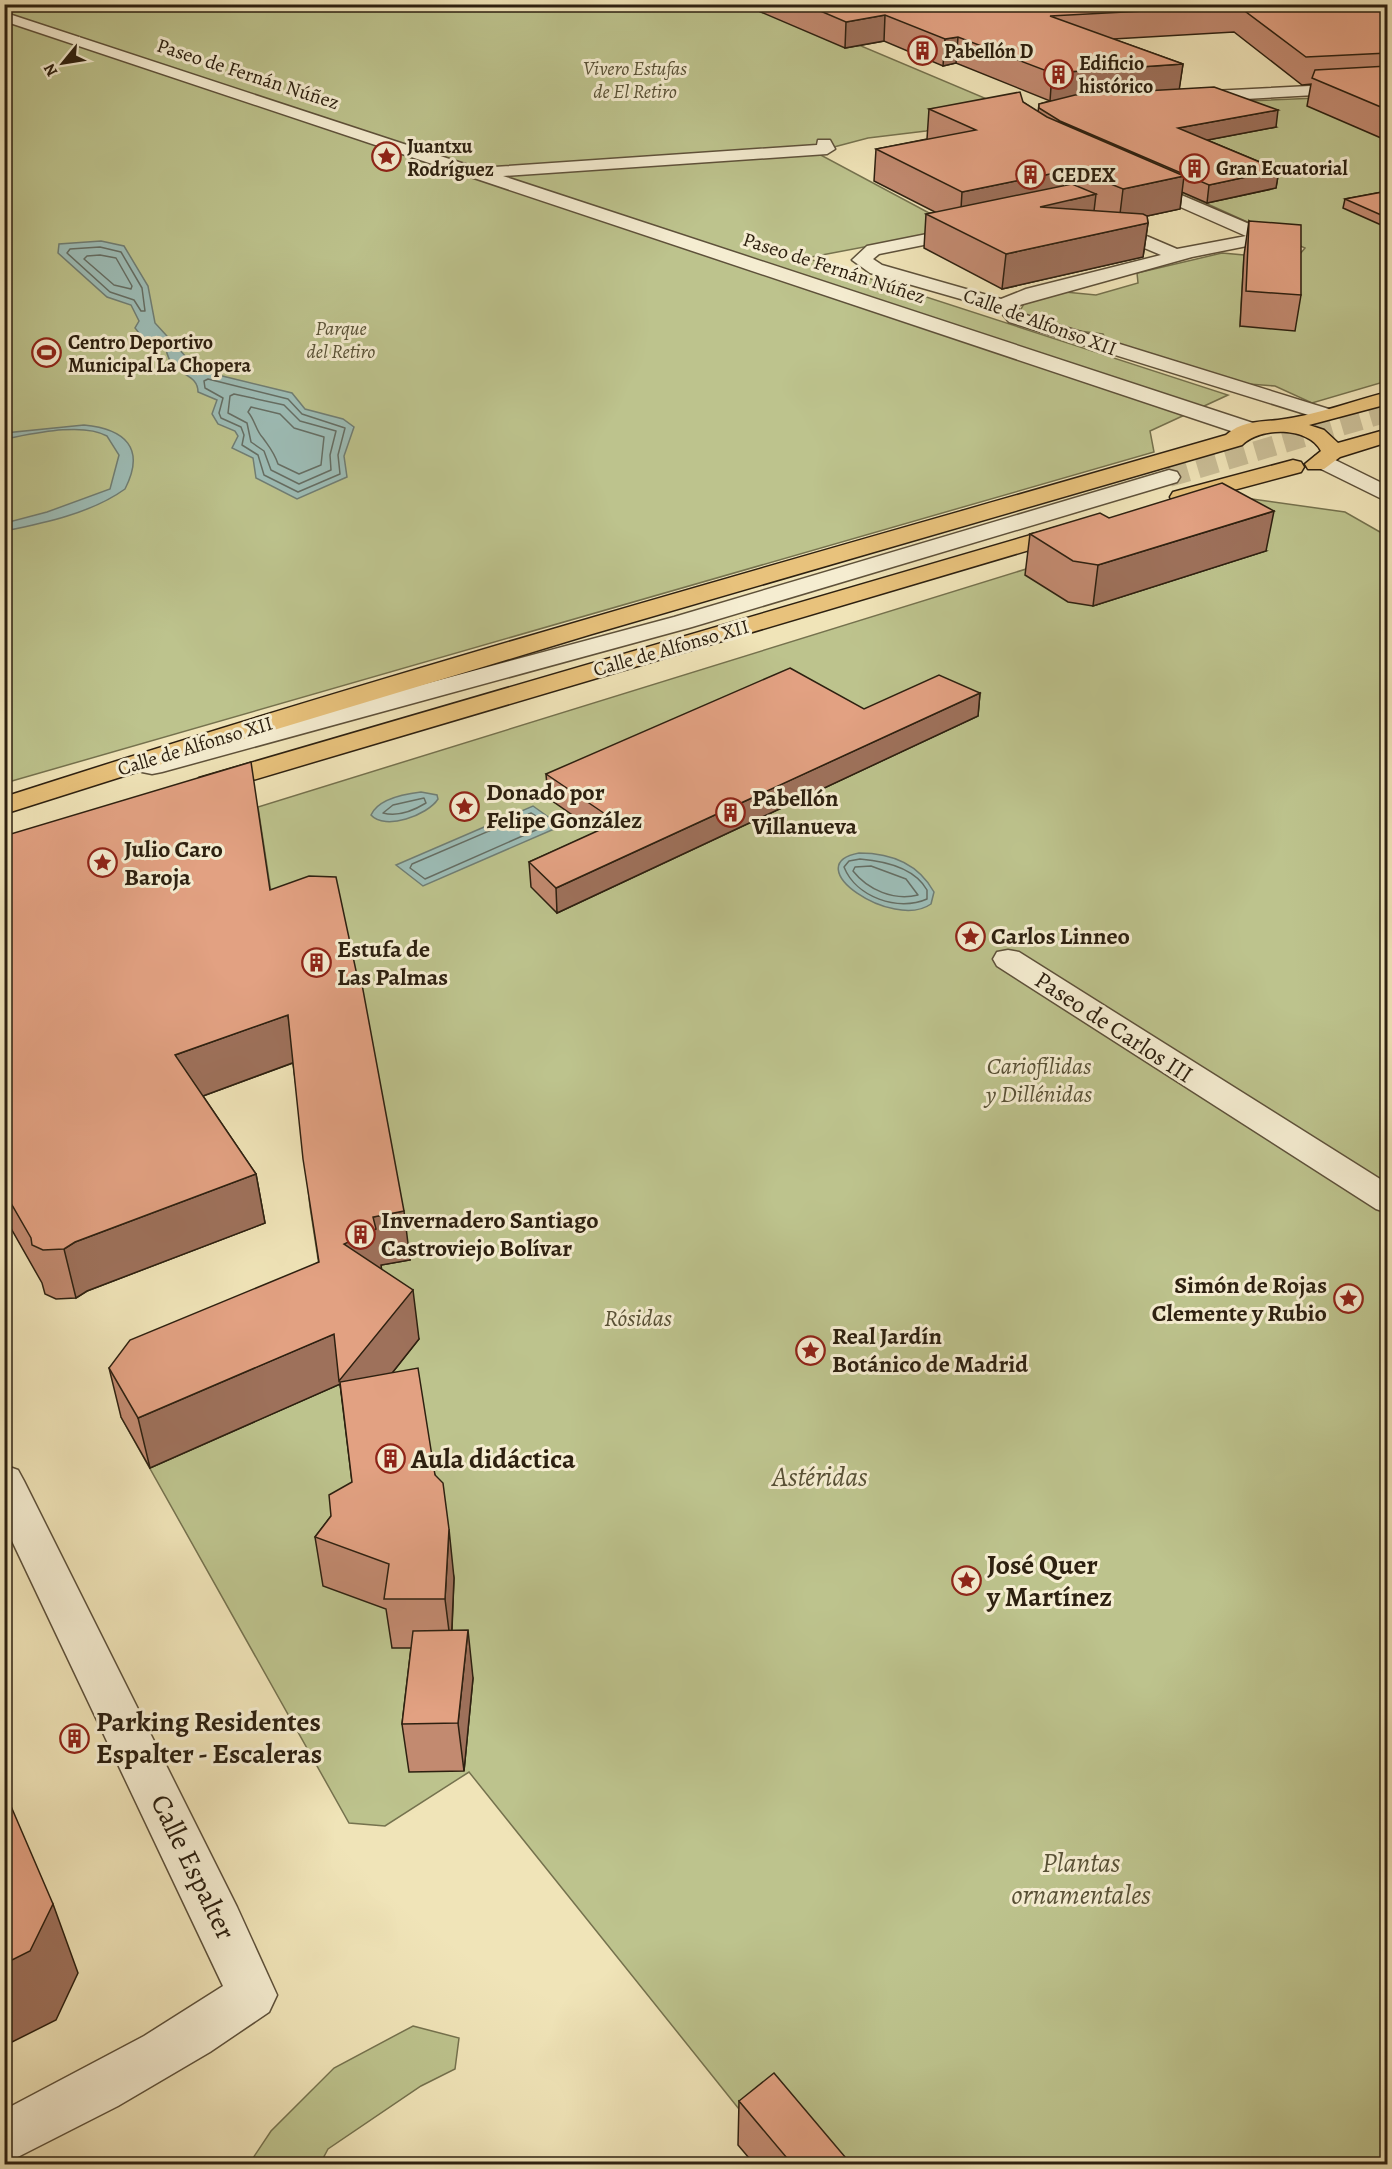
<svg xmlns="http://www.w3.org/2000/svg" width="1392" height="2169" font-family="Alegreya,serif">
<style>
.green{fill:#bdc38d;stroke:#75724e;stroke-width:1.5}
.water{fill:#9dbdb7;stroke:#707e74;stroke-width:1.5}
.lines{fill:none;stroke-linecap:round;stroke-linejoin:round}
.shore{stroke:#656e64;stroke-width:1.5}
.minor-tunnel{stroke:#c9bd96;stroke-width:20;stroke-dasharray:20 10;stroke-linecap:butt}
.minor-casing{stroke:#5e513a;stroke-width:3}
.major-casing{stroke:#2d2010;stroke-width:3}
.minor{fill:#f5edd1;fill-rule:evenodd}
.major{fill:#e8c27c;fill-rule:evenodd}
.wall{fill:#c28a70;stroke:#2d2010;stroke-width:1.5}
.shaded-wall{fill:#9e715b;stroke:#2d2010;stroke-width:1.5}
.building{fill:#e2a182;stroke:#2d2010;stroke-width:1.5}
.labels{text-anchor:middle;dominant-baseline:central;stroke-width:6;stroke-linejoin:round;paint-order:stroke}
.far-poi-label{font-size:20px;font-weight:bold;fill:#2d2010;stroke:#f5edd1;text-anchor:start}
.far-park-label{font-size:20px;font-style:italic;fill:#585136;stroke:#f5edd1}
.far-street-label{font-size:20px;fill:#2d2010;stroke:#f5edd1}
.poi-label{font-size:24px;font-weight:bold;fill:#2d2010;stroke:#f5edd1;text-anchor:start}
.street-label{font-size:24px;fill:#2d2010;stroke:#f5edd1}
.park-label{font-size:24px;font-style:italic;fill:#585136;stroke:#f5edd1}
.near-poi-label{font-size:28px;font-weight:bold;fill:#2d2010;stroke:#f5edd1;text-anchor:start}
.near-park-label{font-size:28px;font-style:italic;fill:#585136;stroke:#f5edd1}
.near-street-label{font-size:28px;fill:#2d2010;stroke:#f5edd1}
</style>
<rect width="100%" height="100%" fill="#f0e4b8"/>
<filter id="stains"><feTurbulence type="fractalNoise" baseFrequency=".00333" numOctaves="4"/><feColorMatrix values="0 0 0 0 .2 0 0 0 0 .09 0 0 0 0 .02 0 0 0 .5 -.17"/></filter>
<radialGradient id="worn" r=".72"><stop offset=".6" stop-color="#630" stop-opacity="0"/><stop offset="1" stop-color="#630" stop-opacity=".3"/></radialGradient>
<path class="green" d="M 5,5 L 764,5 L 1013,110 L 926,131 L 868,138 L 815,152 L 959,229 L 806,258 L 1228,395 L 1150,431 L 1154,452 L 5,783 Z
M 1387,95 L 1387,381 L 1312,403 L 1275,386 L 1235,383 L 1107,341 L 1103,334 L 1079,331 L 1022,314 L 1020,311 L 1025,302 L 1065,292 L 1096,295 L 1138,283 L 1137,273 L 1222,253 L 1244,255 L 1240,326 L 1305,248 L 1059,137 L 1081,108 Z
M 1252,499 L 1345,512 L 1387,536 L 1387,2164 L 783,2164 L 469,1772 L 385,1826 L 349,1823 L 121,1417 L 142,1389 L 326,1311 L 310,1207 L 290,1016 L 258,807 Z
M 413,2026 L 459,2038 L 455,2069 L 421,2086 L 328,2149 L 320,2164 L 249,2164 L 271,2131 L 334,2068 Z"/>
<path class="water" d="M 101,241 L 124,246 L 148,286 L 155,323 L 198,370 L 292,393 L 305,409 L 343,419 L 354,427 L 344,456 L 347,477 L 297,499 L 256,478 L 253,458 L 232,448 L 238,436 L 235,431 L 218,424 L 212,414 L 217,400 L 198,392 C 198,371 171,378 166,349 L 143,338 L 135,328 L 139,321 L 131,305 L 107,297 L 58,253 L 59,244 Z
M 84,425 C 125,429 146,448 125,489 C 92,513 44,523 5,531 L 5,523 L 47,512 L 110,489 L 119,455 L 107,436 C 82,422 32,434 5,439 L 5,433 Z
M 421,792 L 437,795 L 438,799 C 428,815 385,831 371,815 C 378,799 404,794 421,792 Z
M 533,806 L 561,826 L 423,886 L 396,865 Z
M 859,853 C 890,853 918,863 934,892 L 931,904 C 893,931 796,865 859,853 Z"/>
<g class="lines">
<path class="shore" d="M 100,247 L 121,252 L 142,288 L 145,311 L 141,311 L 134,300 L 110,292 L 67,253 L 70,249 Z
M 100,255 L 116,258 L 132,286 L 131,289 L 114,285 L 84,259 L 87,256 Z
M 208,379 L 288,399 L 302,414 L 345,428 L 338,455 L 340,474 L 298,492 L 264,475 L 258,455 L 242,445 L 244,435 L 241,427 L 221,418 L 219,413 L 223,398 L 205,388 L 204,381 Z
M 234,394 L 284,405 L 300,421 L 336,431 L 330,455 L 331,470 L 299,484 L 271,470 L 264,451 L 251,442 L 247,423 L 228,413 L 230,396 Z
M 251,407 L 280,414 L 294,428 L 324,437 L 321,465 L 299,474 L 278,464 C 274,452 270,448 263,438 C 256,431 255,420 248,412 Z
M 424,798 L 426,803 C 413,811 398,817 383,813 L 393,805 Z
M 531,813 L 545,822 L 545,826 L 425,879 L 410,868 L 412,864 Z
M 860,859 C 884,861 914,867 927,890 L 927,899 C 898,912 856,897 844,867 L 849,861 Z
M 871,866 L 906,879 L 918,895 C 894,901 868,890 853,871 L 855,867 Z"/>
<path class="minor-tunnel" d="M 1169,477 L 1388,412"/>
<defs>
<path id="minor" d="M 9,14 L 486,171 L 494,167 L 817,145 L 818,140 L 830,140 L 835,149 L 827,154 L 503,176 L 1256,424 L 1259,429 L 1256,434 L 1240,434 L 4,21 L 4,15 Z
M 1388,82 L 1388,91 L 1192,102 L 1184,97 L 1192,92 Z
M 1139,177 L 1261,229 L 1265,239 L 1262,243 L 1192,257 L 1016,306 L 1023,314 L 1332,410 L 1335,414 L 1332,418 L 1318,418 L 1009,322 L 999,310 L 870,273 L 852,260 L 867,246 L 967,226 L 973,227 L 976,231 L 973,235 L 879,254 L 873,259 L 882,265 L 1001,299 L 1026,289 L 1161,255 L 1097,228 L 1094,224 L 1097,220 L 1109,220 L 1177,249 L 1246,236 L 1133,186 L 1131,182 L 1133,178 Z
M 1323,454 L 1388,486 L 1388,502 L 1315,466 L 1312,461 L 1315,456 Z
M 1169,470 L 1177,472 L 1180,477 L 1177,482 L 692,627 L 162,772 L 152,774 L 142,772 L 138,766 L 142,760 L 674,617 Z
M 1008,950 L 1019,952 L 1388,1184 L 1388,1213 L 1376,1209 L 997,966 L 993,959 L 997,952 Z
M 4,1465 L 18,1470 L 24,1481 L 237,1907 L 277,1995 L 269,2012 L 210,2052 L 118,2106 L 4,2164 L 4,2110 L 144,2036 L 223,1986 L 4,1524 Z"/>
<path id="major" d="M 1388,392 L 1388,404 L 1309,425 L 1324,430 L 1338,443 L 1388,429 L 1388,442 L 1340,457 L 1324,469 L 1308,469 L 1305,464 L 1321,451 C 1308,426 1260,427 1242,445 L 592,634 L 165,763 L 4,814 L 4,797 C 409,666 818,553 1226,435 C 1242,421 1259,422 1278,420 C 1313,416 1353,401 1388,392 Z
M 1293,460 L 1301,462 L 1304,467 L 1301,472 L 1181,504 L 1173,502 L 1170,497 L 1173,492 Z
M 1072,523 L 1080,525 L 1084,530 L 1080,535 L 219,790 L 209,792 L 199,790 L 195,784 L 199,778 Z"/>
</defs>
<use href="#minor" class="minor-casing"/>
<use href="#major" class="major-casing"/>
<use href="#minor" class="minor"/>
<use href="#major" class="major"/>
</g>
<path class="wall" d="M 742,4 L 1388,4 L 1388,141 L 1307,106 L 1311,84 L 1302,85 L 1234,32 L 1113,39 L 1183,64 L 1179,89 L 1276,127 L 1207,140 L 1279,170 L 1276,188 L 1207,203 L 1182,192 L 1180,209 L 1147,216 L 1148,223 L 1143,257 L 1002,289 L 924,248 L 926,214 L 935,212 L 874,181 L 876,149 L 927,139 L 929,109 L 1023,102 L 1038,112 L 1039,104 L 1053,100 L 1050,101 L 956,63 L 943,66 L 884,41 L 845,48 Z
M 1388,191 L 1388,228 L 1343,208 L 1345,199 Z
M 1249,221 L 1301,295 L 1295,331 L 1240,326 L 1244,255 Z
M 1109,518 L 1266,551 L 1093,606 L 1068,602 L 1025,575 L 1030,534 Z
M 980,693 L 978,716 L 557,913 L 531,887 L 529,862 L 597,832 L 548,798 L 546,774 L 864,709 Z
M 4,836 L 270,890 L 410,1260 L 381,1265 L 381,1269 L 419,1339 L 392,1373 L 435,1475 L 454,1578 L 452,1630 L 473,1678 L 464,1771 L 409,1772 L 402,1724 L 411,1648 L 392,1648 L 386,1609 L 323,1586 L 315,1537 L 331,1516 L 352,1482 L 340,1384 L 150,1468 L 121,1417 L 109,1368 L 319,1262 L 293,1063 L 203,1096 L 256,1174 L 265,1223 L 87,1291 L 76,1298 L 56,1299 L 45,1294 L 42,1283 L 4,1216 Z
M 739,2101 L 851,2164 L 754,2164 L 738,2145 Z"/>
<path class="shaded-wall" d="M 885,15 L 884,41 L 845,48 L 846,22 Z
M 958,37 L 956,63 L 943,66 L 945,39 Z
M 1183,64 L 1179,91 L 1050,101 L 1052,73 Z
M 1278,110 L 1276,127 L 1176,146 L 1178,128 Z
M 1074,169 L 1071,200 L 1096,194 L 1092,228 L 960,225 L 962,192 Z
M 1279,170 L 1276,188 L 1207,203 L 1209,185 Z
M 1184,176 L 1180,209 L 1119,222 L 1123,189 Z
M 1148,223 L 1143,257 L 1002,289 L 1006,254 Z
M 1274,511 L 1266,551 L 1093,606 L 1098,565 Z
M 980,693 L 978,716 L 557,913 L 556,888 Z
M 288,1015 L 295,1062 L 184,1103 L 175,1055 Z
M 256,1174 L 265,1223 L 87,1291 L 76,1298 L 64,1249 L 75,1242 Z
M 404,1211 L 410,1260 L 381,1265 L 383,1278 L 344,1244 L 373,1217 Z
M 413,1290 L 419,1339 L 347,1430 L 340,1384 L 150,1468 L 138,1418 L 334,1334 Z
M 449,1529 L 454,1578 L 451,1647 L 445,1599 Z
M 468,1630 L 473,1678 L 464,1771 L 458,1723 Z
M 53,1904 L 78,1973 L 56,2020 L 4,2046 L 4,1964 Z"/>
<path class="building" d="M 804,4 L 1388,4 L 1388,53 L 1306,57 L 1238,6 L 1050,16 L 1183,64 L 1052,73 L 958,37 L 945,39 L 885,15 L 846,22 Z
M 1388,66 L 1388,110 L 1312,78 L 1315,70 Z
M 1214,87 L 1278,110 L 1178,128 L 1279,170 L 1209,185 L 1060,121 L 1039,108 L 1039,104 L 1075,95 Z
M 1020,92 L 1023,102 L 1047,117 L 1184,176 L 1123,189 L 1074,169 L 962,192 L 876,149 L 976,130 L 929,109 Z
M 1072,184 L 1096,194 L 1040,207 L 1143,214 L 1147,216 L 1148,223 L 1006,254 L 926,214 Z
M 1388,191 L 1388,218 L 1345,199 Z
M 1249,221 L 1301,225 L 1301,295 L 1246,291 Z
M 1222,483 L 1274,511 L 1098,565 L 1073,561 L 1030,534 L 1100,513 L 1109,518 Z
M 790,668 L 864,709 L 939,675 L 980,693 L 556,888 L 529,862 L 617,822 L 546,774 Z
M 251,762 L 270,890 L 309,876 L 336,877 L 358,980 L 361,979 L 404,1211 L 373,1217 L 376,1229 L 344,1244 L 413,1290 L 339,1381 L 334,1334 L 138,1418 L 109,1368 L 130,1340 L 319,1262 L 303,1159 L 288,1015 L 175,1055 L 256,1174 L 75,1242 L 64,1249 L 43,1250 L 32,1245 L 31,1238 L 4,1191 L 4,836 Z
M 418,1368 L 435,1475 L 443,1483 L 449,1529 L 445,1599 L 384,1599 L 389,1564 L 315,1537 L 331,1516 L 329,1495 L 352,1482 L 340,1382 Z
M 468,1630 L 458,1723 L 402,1724 L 413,1631 Z
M 4,1790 L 53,1904 L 30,1951 L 4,1964 Z
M 774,2073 L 851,2164 L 792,2164 L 739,2101 Z"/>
<defs>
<symbol id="building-ring" viewBox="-11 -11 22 22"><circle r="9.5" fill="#f5edd1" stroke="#8f2418" stroke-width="1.5"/><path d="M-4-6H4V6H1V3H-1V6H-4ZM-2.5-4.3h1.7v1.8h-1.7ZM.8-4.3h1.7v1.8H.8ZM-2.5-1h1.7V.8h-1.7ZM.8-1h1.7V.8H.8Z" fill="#8f2418"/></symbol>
<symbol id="sight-ring" viewBox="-11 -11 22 22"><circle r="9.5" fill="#f5edd1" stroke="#8f2418" stroke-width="1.5"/><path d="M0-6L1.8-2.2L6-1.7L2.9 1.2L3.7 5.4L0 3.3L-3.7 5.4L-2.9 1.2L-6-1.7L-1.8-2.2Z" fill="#8f2418"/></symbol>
<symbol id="stadium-ring" viewBox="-11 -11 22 22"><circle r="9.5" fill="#f5edd1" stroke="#8f2418" stroke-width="1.5"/><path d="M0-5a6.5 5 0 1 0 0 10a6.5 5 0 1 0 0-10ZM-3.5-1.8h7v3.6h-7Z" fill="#8f2418"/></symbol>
</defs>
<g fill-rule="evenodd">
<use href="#building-ring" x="906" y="34" width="33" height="33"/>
<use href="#building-ring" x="1042" y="58" width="33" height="33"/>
<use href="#sight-ring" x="370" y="140" width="33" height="33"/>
<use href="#building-ring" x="1178" y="152" width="33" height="33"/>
<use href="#building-ring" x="1014" y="158" width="33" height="33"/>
<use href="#stadium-ring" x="30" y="336" width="33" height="33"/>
<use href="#sight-ring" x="448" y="790" width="33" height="33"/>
<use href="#building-ring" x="714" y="796" width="33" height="33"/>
<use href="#sight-ring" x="86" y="846" width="33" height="33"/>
<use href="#sight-ring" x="954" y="920" width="33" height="33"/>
<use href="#building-ring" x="300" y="946" width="33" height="33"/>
<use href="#building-ring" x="344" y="1218" width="33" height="33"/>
<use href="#sight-ring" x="1332" y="1282" width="33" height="33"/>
<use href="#sight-ring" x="794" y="1334" width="33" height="33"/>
<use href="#building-ring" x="374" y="1442" width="33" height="33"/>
<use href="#sight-ring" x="950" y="1564" width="33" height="33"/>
<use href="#building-ring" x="58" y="1722" width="33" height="33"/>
</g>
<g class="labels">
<g class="far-poi-label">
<text x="944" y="51">Pabellón D</text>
<text x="1079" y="63">Edificio<tspan x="1079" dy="23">histórico</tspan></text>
<text x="407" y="146">Juantxu<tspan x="407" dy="23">Rodríguez</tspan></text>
<text x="1216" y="168">Gran Ecuatorial</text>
<text x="1052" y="175">CEDEX</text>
<text x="68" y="342">Centro Deportivo<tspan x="68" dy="23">Municipal La Chopera</tspan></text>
</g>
<g class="far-park-label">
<text x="635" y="68">Vivero Estufas<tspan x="635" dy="23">de El Retiro</tspan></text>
<text x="341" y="328">Parque<tspan x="341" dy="23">del Retiro</tspan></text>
</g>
<g class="far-street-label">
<text transform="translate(248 74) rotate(18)">Paseo de Fernán Núñez</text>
<text transform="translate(834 268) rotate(18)">Paseo de Fernán Núñez</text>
<text transform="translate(1040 322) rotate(20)">Calle de Alfonso XII</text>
<text transform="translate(671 648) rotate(-16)">Calle de Alfonso XII</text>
<text transform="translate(195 746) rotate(-17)">Calle de Alfonso XII</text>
</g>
<g class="poi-label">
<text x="486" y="792">Donado por<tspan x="486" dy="28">Felipe González</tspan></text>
<text x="752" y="798">Pabellón<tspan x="752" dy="28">Villanueva</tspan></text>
<text x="124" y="849">Julio Caro<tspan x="124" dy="28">Baroja</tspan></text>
<text x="991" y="936">Carlos Linneo</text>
<text x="337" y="949">Estufa de<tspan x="337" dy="28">Las Palmas</tspan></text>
<text x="381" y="1220">Invernadero Santiago<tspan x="381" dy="28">Castroviejo Bolívar</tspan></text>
<text x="1327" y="1285" text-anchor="end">Simón de Rojas<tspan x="1327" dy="28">Clemente y Rubio</tspan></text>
<text x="832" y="1336">Real Jardín<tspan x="832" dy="28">Botánico de Madrid</tspan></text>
</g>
<g class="street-label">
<text transform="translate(1114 1027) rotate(33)">Paseo de Carlos III</text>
</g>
<g class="park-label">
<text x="1039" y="1066">Cariofílidas<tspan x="1039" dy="28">y Dillénidas</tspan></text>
<text x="638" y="1318">Rósidas</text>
</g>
<g class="near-poi-label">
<text x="411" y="1459">Aula didáctica</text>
<text x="987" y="1565">José Quer<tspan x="987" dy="32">y Martínez</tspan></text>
<text x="96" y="1722">Parking Residentes<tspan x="96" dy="32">Espalter - Escaleras</tspan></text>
</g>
<g class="near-park-label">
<text x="820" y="1477">Astéridas</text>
<text x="1081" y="1863">Plantas<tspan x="1081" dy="32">ornamentales</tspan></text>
</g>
<g class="near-street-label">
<text transform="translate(193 1867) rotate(64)">Calle Espalter</text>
</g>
</g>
<rect width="1392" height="2169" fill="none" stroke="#f0e4b8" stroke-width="24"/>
<rect x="6" y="6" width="1380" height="2157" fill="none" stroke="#2d2010" stroke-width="3"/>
<rect x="12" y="12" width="1368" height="2145" fill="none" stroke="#2d2010" stroke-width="1.5"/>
<g transform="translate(63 63) rotate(240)" stroke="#f5edd1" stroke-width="4.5" paint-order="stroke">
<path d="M0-4.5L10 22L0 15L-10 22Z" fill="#2d2010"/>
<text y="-9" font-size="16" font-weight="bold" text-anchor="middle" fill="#2d2010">N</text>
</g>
<rect width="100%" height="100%" filter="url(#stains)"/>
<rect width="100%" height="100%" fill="url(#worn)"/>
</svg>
